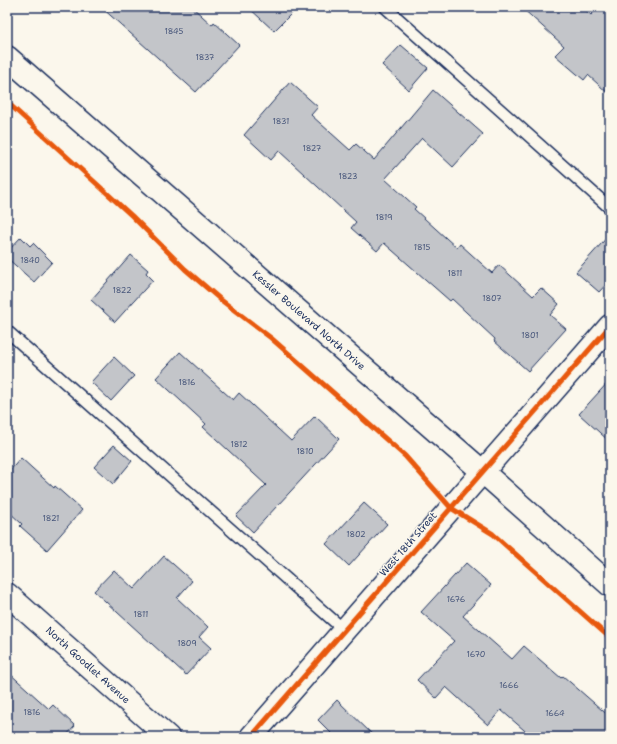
<svg xmlns="http://www.w3.org/2000/svg" width="617" height="744" font-family="'Shantell Sans',sans-serif">
<style>
.building{fill:#c3c5c9;stroke:#1b2f5e}
.lines{fill:none;stroke-linecap:round;stroke-linejoin:round}
.service-casing{stroke:#1b2f5e;stroke-width:14}
.minor-casing{stroke:#1b2f5e;stroke-width:25}
.secondary-casing{stroke:#1b2f5e;stroke-width:25}
.service{stroke:#fbf7ec;stroke-width:11}
.minor{stroke:#fbf7ec;stroke-width:22}
.secondary{stroke:#fbf7ec;stroke-width:22}
.cycleway-casing{stroke:#fbf7ec;stroke-width:8}
.cycleway{stroke:#e8590c;stroke-width:5}
.labels{text-anchor:middle;dominant-baseline:central;stroke-width:3;stroke-linejoin:round;paint-order:stroke}
.number-label{font-size:8px;fill:#455479}
.street-label{font-size:10px;fill:#1b2f5e;stroke:#fbf7ec}
</style>
<rect width="100%" height="100%" fill="#fbf7ec"/>
<filter id="ink" filterUnits="userSpaceOnUse"><feTurbulence type="fractalNoise" baseFrequency=".025" numOctaves="2"/><feDisplacementMap in="SourceGraphic" scale="8" xChannelSelector="R" yChannelSelector="G"/><feConvolveMatrix kernelMatrix="1 2 1 2 8 2 1 2 1" color-interpolation-filters="sRGB"/></filter>
<g filter="url(#ink)">
<path class="building" d="M 101,7 L 192,7 L 212,25 L 214,22 L 239,45 L 196,92 Z
M 248,7 L 298,7 L 274,31 Z
M 521,7 L 582,7 L 591,15 L 599,7 L 610,7 L 610,95 L 588,75 L 584,80 L 555,55 L 564,46 Z
M 401,45 L 428,68 L 409,90 L 382,65 Z
M 290,82 L 318,107 L 311,115 L 350,150 L 356,144 L 374,160 L 433,90 L 483,134 L 453,167 L 422,138 L 385,179 L 416,207 L 414,209 L 457,248 L 460,244 L 492,273 L 499,265 L 533,296 L 541,288 L 559,304 L 550,315 L 566,329 L 528,371 L 494,341 L 495,339 L 452,299 L 450,301 L 384,243 L 377,251 L 351,228 L 356,222 L 279,151 L 271,160 L 244,135 Z
M 610,234 L 610,280 L 599,292 L 576,272 Z
M 21,237 L 30,246 L 33,243 L 52,262 L 34,282 L 7,258 L 7,252 Z
M 131,255 L 148,270 L 146,273 L 153,280 L 115,322 L 91,300 Z
M 180,352 L 233,400 L 239,393 L 291,441 L 315,416 L 339,439 L 253,532 L 236,516 L 266,485 L 203,427 L 206,424 L 156,378 Z
M 114,357 L 134,376 L 111,401 L 91,382 Z
M 610,380 L 610,442 L 579,414 Z
M 114,445 L 132,461 L 113,484 L 94,467 Z
M 21,458 L 54,488 L 55,486 L 82,510 L 47,550 L 20,526 L 22,524 L 7,510 L 7,474 Z
M 364,503 L 387,524 L 349,566 L 326,544 Z
M 164,556 L 192,581 L 177,598 L 208,627 L 199,637 L 211,648 L 186,675 L 94,591 L 114,570 L 134,589 Z
M 466,563 L 491,585 L 463,616 L 512,659 L 524,646 L 561,678 L 563,676 L 610,717 L 610,737 L 532,737 L 501,710 L 488,725 L 446,687 L 436,698 L 417,680 L 454,641 L 421,612 Z
M 7,671 L 49,709 L 53,705 L 75,726 L 65,737 L 7,737 Z
M 337,700 L 375,737 L 335,737 L 318,720 Z"/>
<g class="lines">
<defs>
<path id="service" d="M 385,7 L 610,208
M 7,331 L 344,630"/>
<path id="minor" d="M 7,594 L 168,737
M 251,737 L 610,326"/>
<path id="secondary" d="M 7,57 L 483,472 L 610,585"/>
</defs>
<use href="#service" class="service-casing"/>
<use href="#minor" class="minor-casing"/>
<use href="#secondary" class="secondary-casing"/>
<use href="#service" class="service"/>
<use href="#minor" class="minor"/>
<use href="#secondary" class="secondary"/>
<defs>
<path id="cycleway" d="M 7,102 L 132,216 L 185,269 L 221,300 L 271,338 L 405,456 L 451,508 L 493,534 L 610,638
M 251,737 L 610,326"/>
</defs>
<use href="#cycleway" class="cycleway-casing"/>
<use href="#cycleway" class="cycleway"/>
</g>
</g>
<g class="labels">
<g class="number-label">
<text x="174" y="31">1845</text>
<text x="205" y="57">1837</text>
<text x="281" y="121">1831</text>
<text x="312" y="148">1827</text>
<text x="348" y="176">1823</text>
<text x="384" y="217">1819</text>
<text x="422" y="247">1815</text>
<text x="30" y="260">1840</text>
<text x="455" y="273">1811</text>
<text x="122" y="290">1822</text>
<text x="492" y="298">1807</text>
<text x="530" y="335">1801</text>
<text x="187" y="382">1816</text>
<text x="239" y="444">1812</text>
<text x="305" y="451">1810</text>
<text x="51" y="518">1821</text>
<text x="356" y="534">1802</text>
<text x="456" y="599">1676</text>
<text x="141" y="614">1811</text>
<text x="187" y="643">1809</text>
<text x="476" y="654">1670</text>
<text x="509" y="685">1666</text>
<text x="32" y="712">1816</text>
<text x="555" y="713">1664</text>
</g>
<g class="street-label">
<text transform="translate(309 320) rotate(41)">Kessler Boulevard North Drive</text>
<text transform="translate(408 544) rotate(-49)">West 18th Street</text>
<text transform="translate(88 665) rotate(42)">North Goodlet Avenue</text>
</g>
</g>
<rect width="617" height="744" fill="none" stroke="#fbf7ec" stroke-width="24"/>
<rect x="12" y="12" width="593" height="720" fill="none" stroke="#1b2f5e" stroke-width="1.5" filter="url(#ink)"/>
</svg>
